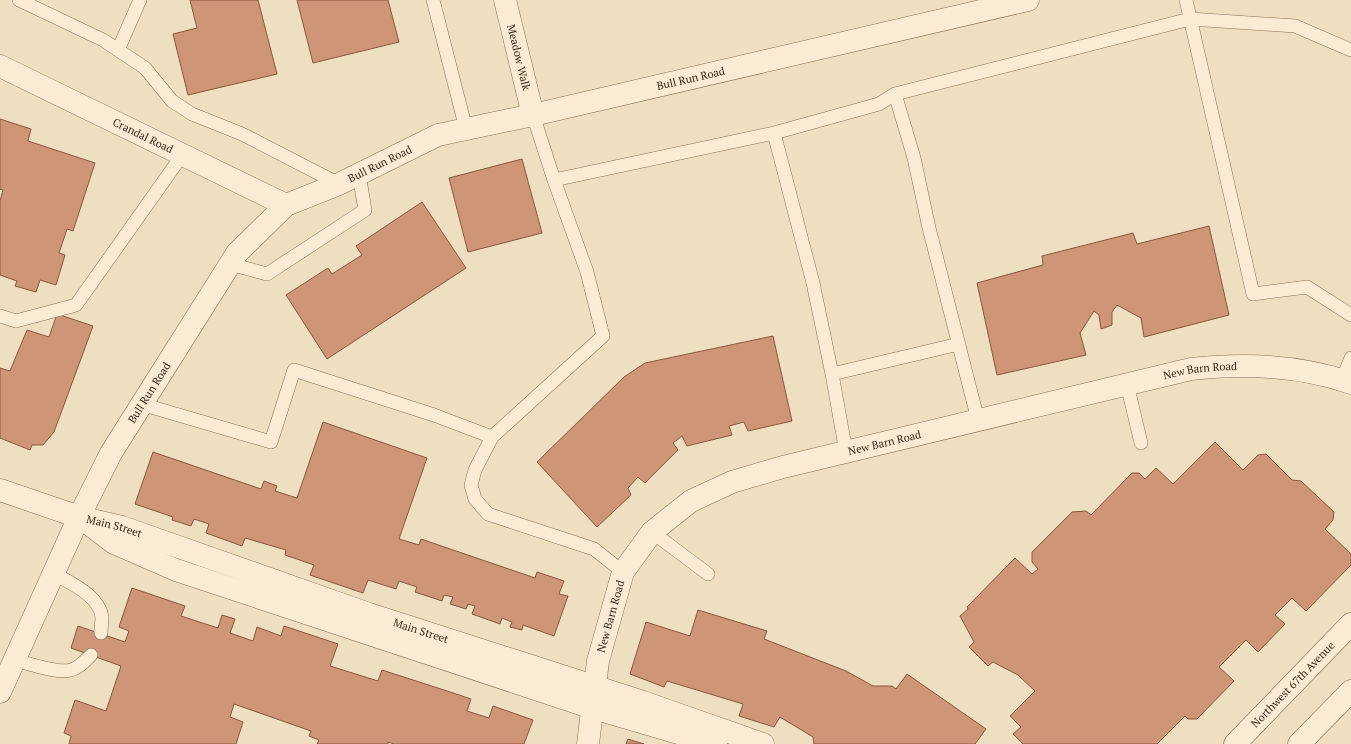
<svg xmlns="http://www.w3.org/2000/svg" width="1351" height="744" font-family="'PT Serif',serif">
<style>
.building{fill:#ce9576;stroke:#89573d}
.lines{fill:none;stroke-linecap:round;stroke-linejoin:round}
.lane-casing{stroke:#896f58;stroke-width:14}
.street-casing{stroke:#896f58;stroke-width:23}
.secondary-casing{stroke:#6b503b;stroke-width:23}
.lane{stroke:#faecd4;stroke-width:13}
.street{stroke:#faecd4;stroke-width:22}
.secondary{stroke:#faecd4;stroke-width:22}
.labels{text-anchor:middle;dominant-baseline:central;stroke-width:4;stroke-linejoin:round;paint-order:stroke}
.street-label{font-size:11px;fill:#38281d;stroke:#f6e9d1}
</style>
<rect width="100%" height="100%" fill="#efdfc1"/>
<path class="building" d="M 190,0 L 258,0 L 277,74 L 188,95 L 173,34 L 197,28 Z
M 297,0 L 388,0 L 399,42 L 313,63 Z
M 0,119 L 31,129 L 28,141 L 95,163 L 73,231 L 67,229 L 59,253 L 65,255 L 56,285 L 40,280 L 36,292 L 15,286 L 17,281 L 0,275 L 0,201 L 3,190 L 0,189 Z
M 522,159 L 542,233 L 468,252 L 449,178 Z
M 422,202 L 466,268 L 327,359 L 286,295 L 328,268 L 332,274 L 362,255 L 356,246 Z
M 1209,226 L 1229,315 L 1144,337 L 1141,318 L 1117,305 L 1112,312 L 1112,325 L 1101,329 L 1099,315 L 1094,311 L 1080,333 L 1086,355 L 997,375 L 977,283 L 1043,265 L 1042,256 L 1133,233 L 1137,244 Z
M 57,314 L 93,326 L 54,432 L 43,445 L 32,445 L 30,450 L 0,438 L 0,368 L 10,371 L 27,330 L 49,337 Z
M 773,336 L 792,421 L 748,431 L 744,422 L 729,426 L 732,435 L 687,446 L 682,436 L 673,443 L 678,450 L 645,483 L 638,477 L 628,488 L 631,495 L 597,527 L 537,462 L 624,377 L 645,363 Z
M 323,422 L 427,458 L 399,539 L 419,545 L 421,539 L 535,578 L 537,572 L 564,581 L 559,594 L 568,596 L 554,636 L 523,625 L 522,630 L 510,627 L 512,622 L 502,618 L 500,624 L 472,614 L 475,606 L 468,604 L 466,609 L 450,604 L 453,597 L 444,595 L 442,601 L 415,592 L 417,587 L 399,581 L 396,589 L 368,580 L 363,593 L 310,575 L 314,565 L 285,555 L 286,550 L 245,538 L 242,546 L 206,533 L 209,524 L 194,519 L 191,526 L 172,520 L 173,517 L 135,504 L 153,452 L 261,489 L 264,481 L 277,486 L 275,491 L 297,498 Z
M 1215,442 L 1243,470 L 1258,455 L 1266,454 L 1292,480 L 1301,481 L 1334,512 L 1333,520 L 1325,529 L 1351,554 L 1351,565 L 1306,611 L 1292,598 L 1275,615 L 1285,624 L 1258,652 L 1246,640 L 1219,667 L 1234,681 L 1197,719 L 1188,719 L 1185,716 L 1157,744 L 1023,744 L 1013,734 L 1021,727 L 1010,716 L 1035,691 L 1018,675 L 993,662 L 988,666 L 969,647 L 974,642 L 960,616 L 968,609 L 967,607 L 1015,558 L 1032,574 L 1038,569 L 1032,562 L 1032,552 L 1072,512 L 1086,511 L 1091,515 L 1132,473 L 1139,473 L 1145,479 L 1156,468 L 1173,484 Z
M 132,588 L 185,606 L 181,616 L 218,628 L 222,615 L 235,619 L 230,633 L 253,641 L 257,627 L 281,636 L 284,626 L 338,644 L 330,666 L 378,681 L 382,670 L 444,690 L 471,699 L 467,711 L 489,718 L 493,706 L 533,720 L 524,744 L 394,744 L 388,742 L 388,744 L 317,744 L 319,740 L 309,736 L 311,731 L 234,704 L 230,717 L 243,722 L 236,744 L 69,744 L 71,736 L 64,733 L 75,700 L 106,711 L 121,666 L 71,648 L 78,626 L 125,642 L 129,631 L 119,627 Z
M 698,610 L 767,631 L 764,639 L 846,671 L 873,686 L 892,686 L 896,689 L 907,674 L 986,729 L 975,744 L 814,744 L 813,737 L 780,717 L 774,727 L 739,716 L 743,704 L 667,681 L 664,687 L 630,674 L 646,622 L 690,636 Z
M 628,739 L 644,744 L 626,744 Z"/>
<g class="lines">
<defs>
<path id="lane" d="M 19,0 L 103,40 L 145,68 L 172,101 L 192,114 L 242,134 L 339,184
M 433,0 L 466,129
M 1186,0 L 1253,294 L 1307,287 L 1351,315
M 118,50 L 140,0
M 533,115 L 554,180 L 774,133 L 879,104 L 895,94
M 774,133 L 813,283 L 832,374
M 554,180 L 587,272 L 603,336 L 492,437 L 475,470 L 471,485 L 475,499 L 488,514 L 594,549 L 623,572
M 230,264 L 267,274 L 365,210 L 359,174
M 0,316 L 16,321 L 76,305 L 183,154
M 1342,380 L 1351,358
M 1127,384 L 1141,443
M 141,404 L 271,442 L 294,370 L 434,415 L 492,437
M 978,420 L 929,228 L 914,158 L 895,94 L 1190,19 L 1295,26 L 1351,50
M 846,452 L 832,374 L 959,344
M 652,532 L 708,574
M 53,573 C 70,583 99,595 102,617 C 102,622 101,628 101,633
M 15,660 C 28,663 58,674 71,670 C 79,668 85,661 91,655"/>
<g id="street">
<path id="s1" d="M 505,0 L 533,115"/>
<path id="s2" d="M 0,66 L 286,205"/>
<path id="s3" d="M 0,490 L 79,517 L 122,527 L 369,614 L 643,702 L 763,744"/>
<path d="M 85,521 L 114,543 L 176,570 L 593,708 L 716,744"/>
<path id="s4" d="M 0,692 L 79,517 L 111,453 L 237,253 L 286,205 L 339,184 L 438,135 L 533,115 L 1028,0"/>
<path id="s5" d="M 588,744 L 598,661 L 623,572 L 652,532 L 691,501 L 732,482 L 783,467 L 1191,369 C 1245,363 1299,365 1351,383"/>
</g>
<g id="secondary">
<path id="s6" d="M 1235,744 L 1351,624"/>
<path d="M 1299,744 L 1351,691"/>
</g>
</defs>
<use href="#lane" class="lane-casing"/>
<use href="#street" class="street-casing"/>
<use href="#secondary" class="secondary-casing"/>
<use href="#lane" class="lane"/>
<use href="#street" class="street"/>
<use href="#secondary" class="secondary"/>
</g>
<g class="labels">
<g class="street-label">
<text stroke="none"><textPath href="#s1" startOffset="59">Meadow Walk</textPath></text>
<text stroke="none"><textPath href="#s4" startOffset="995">Bull Run Road</textPath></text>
<text stroke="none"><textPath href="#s2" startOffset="159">Crandal Road</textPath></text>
<text stroke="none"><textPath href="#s4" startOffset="671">Bull Run Road</textPath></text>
<text stroke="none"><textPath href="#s5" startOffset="802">New Barn Road</textPath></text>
<text stroke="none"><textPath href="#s4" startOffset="335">Bull Run Road</textPath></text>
<text stroke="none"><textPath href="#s5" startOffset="478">New Barn Road</textPath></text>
<text stroke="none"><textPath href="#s3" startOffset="120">Main Street</textPath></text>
<text stroke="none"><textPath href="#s5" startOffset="130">New Barn Road</textPath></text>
<text stroke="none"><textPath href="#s3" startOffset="444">Main Street</textPath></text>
<text stroke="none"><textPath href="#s6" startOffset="83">Northwest 67th Avenue</textPath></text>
</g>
</g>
</svg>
